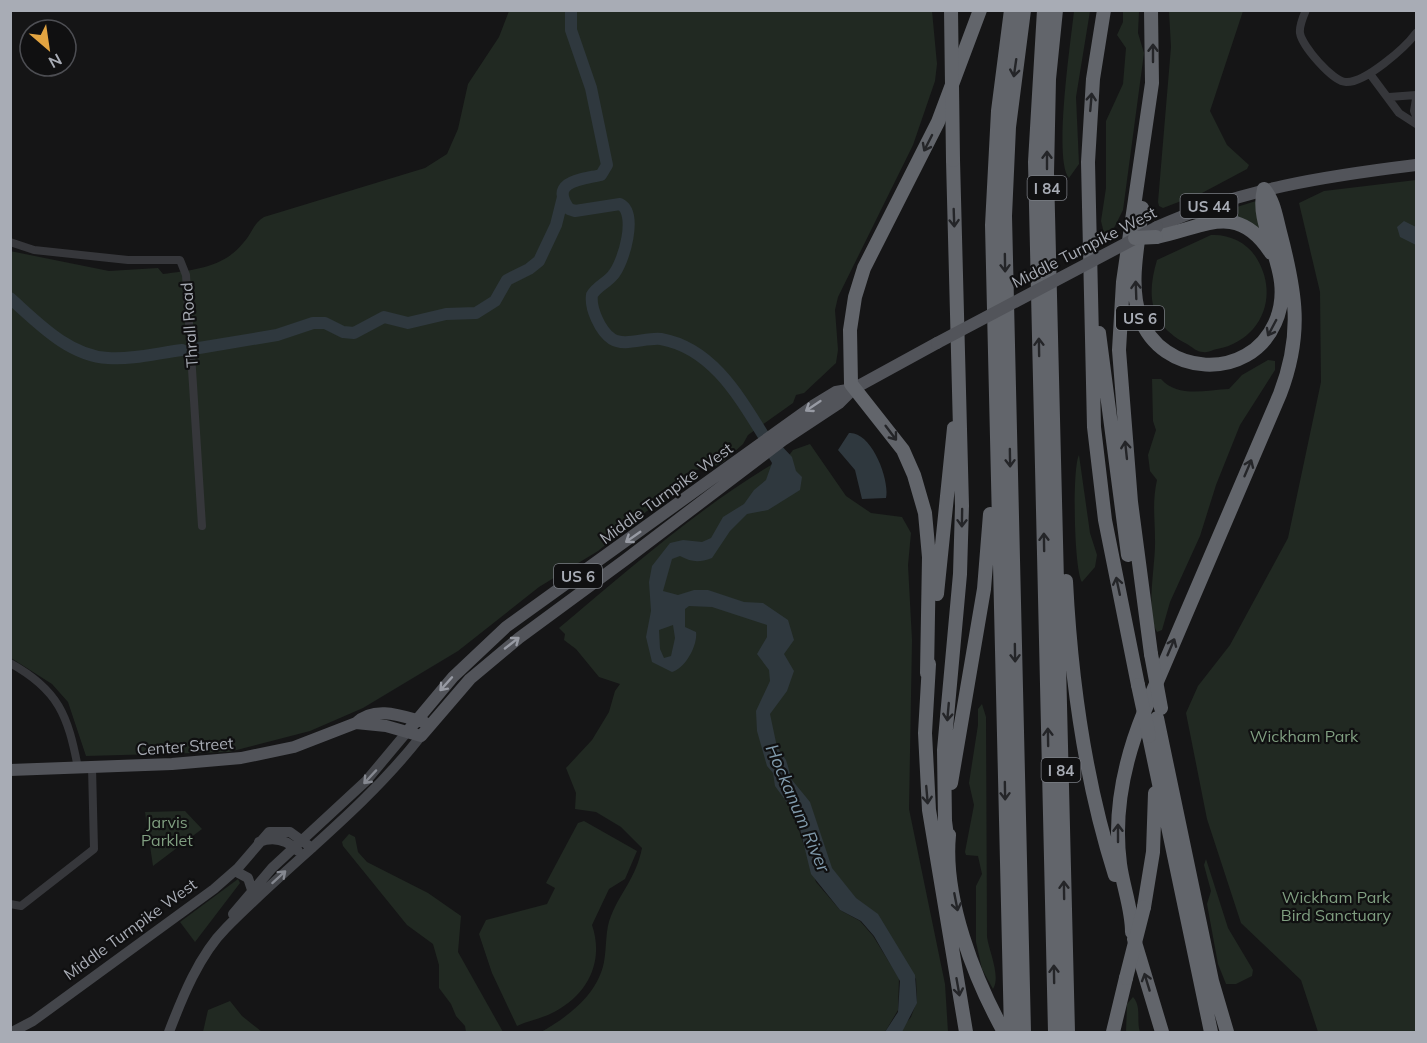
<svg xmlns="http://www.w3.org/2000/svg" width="1427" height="1043" font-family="Mulish,sans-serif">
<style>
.green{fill:#212922}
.water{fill:#2f383e;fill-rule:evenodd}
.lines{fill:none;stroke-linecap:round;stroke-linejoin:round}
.river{stroke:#2f383e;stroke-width:12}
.minor{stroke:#36373b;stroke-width:8}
.secondary{stroke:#44464b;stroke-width:10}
.primary{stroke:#52545a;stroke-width:12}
.motorway{stroke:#62656b;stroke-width:14}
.primary-bridge{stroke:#52545a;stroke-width:12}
.motorway-bridge{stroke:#62656b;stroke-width:14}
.oneway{stroke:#242528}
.oneway2{stroke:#979aa3}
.oneway3{stroke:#858890}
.labels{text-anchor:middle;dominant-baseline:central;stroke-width:4.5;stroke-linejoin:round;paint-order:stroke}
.shield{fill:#101011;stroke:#7a7d84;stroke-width:1.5}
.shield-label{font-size:15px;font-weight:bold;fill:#a8acb5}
.street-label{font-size:16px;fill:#a8acb5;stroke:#101011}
.park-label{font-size:16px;fill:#809f81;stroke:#101011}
.water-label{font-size:18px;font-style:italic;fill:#819bad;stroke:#101011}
</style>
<rect width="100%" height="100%" fill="#151516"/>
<path class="green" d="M 509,11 L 932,11 L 937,64 L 935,81 L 913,145 L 838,297 L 835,310 L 838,350 L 836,363 L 804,393 L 796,395 L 793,403 L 748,435 L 743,444 L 722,463 L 711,468 L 694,470 L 671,498 L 647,511 L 598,551 L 539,587 L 458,651 L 363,708 L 310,731 L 229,752 L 86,756 L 68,702 L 52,684 L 11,658 L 10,251 L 109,271 L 158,268 L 163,274 C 193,270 224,268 244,242 C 252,233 253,224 264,217 L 425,168 L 447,154 L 458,129 L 468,84 L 499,37 Z
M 1074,11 L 1090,11 L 1076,97 L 1079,164 L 1069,178 C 1053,160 1071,40 1074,11 Z
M 1123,11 L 1139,11 L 1138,33 L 1144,53 L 1123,210 L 1113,230 L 1104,233 L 1101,221 L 1106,188 L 1106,121 L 1123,84 L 1126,48 L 1117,35 L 1123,22 Z
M 1169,11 L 1243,11 L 1210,111 L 1227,145 L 1249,165 L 1247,169 L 1202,193 L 1163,208 L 1159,206 L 1158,202 L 1171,47 Z
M 1416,180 L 1416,1032 L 1318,1032 L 1301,980 L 1241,923 L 1207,819 L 1186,713 L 1198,686 L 1230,645 L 1288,538 L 1321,382 L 1320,292 L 1299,203 L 1324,191 Z
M 1256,201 L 1267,236 L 1220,215 L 1224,211 Z
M 1211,235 C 1230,234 1248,243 1257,259 C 1280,297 1260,341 1217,349 C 1212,350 1208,353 1203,352 C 1197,352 1192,347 1187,344 C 1150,325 1146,297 1157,260 Z
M 1268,360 L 1275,361 L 1275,370 L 1240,425 L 1216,485 L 1200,536 L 1170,602 L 1162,630 L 1157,632 C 1145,612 1156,563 1155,540 C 1155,517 1152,503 1157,480 L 1150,471 L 1148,455 L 1156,430 L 1153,421 L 1152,379 L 1161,379 C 1178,398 1205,390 1229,389 L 1242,375 Z
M 810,444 L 846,496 L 871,513 L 902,517 L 911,533 L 908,565 L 912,640 L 909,809 L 945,984 L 948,1032 L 898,1032 L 911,1017 L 917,1001 L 916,979 L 851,905 L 810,832 L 791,806 L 816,882 L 840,910 L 860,921 L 873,936 L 899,978 L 898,1010 L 885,1032 L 541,1032 C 568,1017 598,994 604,962 C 607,946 605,930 611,916 C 621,891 636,878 642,848 L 621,827 L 596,812 L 575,809 L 576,793 L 566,768 L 592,740 L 609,712 L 615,691 L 620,684 L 599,677 L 576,649 L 564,640 L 565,634 L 559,628 C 633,566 706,501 790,454 L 793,450 Z
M 1079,455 L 1090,533 L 1097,555 L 1095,567 L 1082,582 C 1074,570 1072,468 1079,455 Z
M 982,704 L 986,717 L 987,937 C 989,951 1001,977 993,989 L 982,969 L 976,942 L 976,886 L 982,874 L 978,856 L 966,855 L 965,852 L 974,805 L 969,783 L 978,725 L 978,709 Z
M 185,811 L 202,829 L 153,866 L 145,812 Z
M 584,821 L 637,851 L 625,879 L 609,889 L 592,925 C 604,960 589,993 556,1011 C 544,1018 530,1020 517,1026 L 492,973 L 479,934 L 486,920 L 547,904 L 555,888 L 546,883 L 578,823 Z
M 349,834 L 355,837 L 358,852 L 367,862 L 428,893 L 461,916 L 458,952 L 503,1032 L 466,1032 L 465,1026 L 456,1016 L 451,1004 L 439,988 L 439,965 L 433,944 L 407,925 L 343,846 L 342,842 Z
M 1206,859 L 1228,928 L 1253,970 L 1252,976 L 1236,984 L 1226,984 L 1218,964 L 1207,904 L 1211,891 L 1204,865 Z
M 238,879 L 240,883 L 195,942 L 180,922 Z
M 1133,997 C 1142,1007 1136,1021 1140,1032 L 1126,1032 L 1127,1004 Z
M 230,1001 L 242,1016 L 262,1032 L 203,1032 L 208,1010 Z"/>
<path class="water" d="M 1404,221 L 1416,227 L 1416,245 L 1400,237 L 1397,227 Z
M 849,433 C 871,431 890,479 886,498 L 862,499 L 855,470 L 838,450 Z
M 779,443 L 792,457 L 796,471 L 802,477 L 800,490 L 768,510 L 747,514 L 730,531 L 712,558 C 698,563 692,562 680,556 L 672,559 L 663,591 L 678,595 L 694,590 L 708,590 L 744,602 L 763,603 L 788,620 L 794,640 L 784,654 L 794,671 L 787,691 L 770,714 L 777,747 L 786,760 L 792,780 L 810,802 L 832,868 L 856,898 L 878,914 L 915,975 L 917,1003 L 902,1032 L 885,1032 L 898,1012 L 900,981 L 874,936 L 861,921 L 840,910 L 811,874 L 800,829 L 791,808 L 775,786 L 773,773 L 767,766 L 757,731 L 756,711 L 770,681 L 769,670 L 757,654 L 767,637 L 767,625 L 712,607 L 689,606 L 685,609 L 685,627 L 696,632 C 698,645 685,669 672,672 L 652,662 L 646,637 L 651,611 L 649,582 L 652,566 L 670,543 L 683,540 L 702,542 L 711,538 L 723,517 L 744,504 L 754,490 L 766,480 L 772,463 L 766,453 ZM 673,625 L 675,638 L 671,656 L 664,658 L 660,649 L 659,630 Z"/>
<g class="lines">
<path class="river" d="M 571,10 L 571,30 L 591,88 L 607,165 L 601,175 C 585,179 548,180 569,209 L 575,211 L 620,204 C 638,213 624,262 613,275 C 607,283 597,286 592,295 C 590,308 600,331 612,339 C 624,347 647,337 661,339 C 717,349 744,406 772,449
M 10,298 C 38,323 69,356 108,358 C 132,360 158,353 182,350
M 199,348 L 277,335 L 313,323 L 325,323 L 343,332 L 354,333 L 384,317 L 408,323 L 446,314 L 476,313 L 495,301 L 507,280 L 529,269 L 539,261 L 556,225 L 563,197"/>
<path class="minor" d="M 1306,10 C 1303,17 1299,26 1300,33 C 1302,46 1333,82 1346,82 C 1365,83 1405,48 1416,33
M 1370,74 L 1399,113 L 1416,124
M 1389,97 L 1416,95
M 1416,99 L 1414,111 L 1416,116
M 10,242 L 34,250 L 128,260 L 180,260 L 186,275 L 202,526
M 10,663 C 59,690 68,716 78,768
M 10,904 L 21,906 L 94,849 L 92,767"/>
<path class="secondary" d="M 259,842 C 274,836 287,840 298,851
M 235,871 L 248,878 L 252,890
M 233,914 L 272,868 L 366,781 L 407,732
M 12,1032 L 33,1021 L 214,889 L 238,868 L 269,832 L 290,832 L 312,848
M 169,1032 C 182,998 199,955 226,928 C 290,863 364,809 421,736"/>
<path class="primary" d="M 1157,227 C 1240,189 1326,176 1416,165
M 356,723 L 386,726 L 421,736 L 470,679 L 519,638 L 625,560 L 783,440 L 839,403 L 853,389 L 937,343
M 407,732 L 453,677 L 506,627 L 813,406 L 836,392 L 853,389
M 10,770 L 172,764 L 241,758 L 294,747 L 356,723 C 375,705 402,716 424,722"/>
<path class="motorway" d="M 1044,10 L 1035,162 L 1055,1032
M 1056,10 L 1049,79 L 1047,173 L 1068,1032
M 1104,10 L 1093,79 L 1088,162 L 1094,427 L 1105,520 L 1138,685
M 1151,10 L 1152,83 L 1123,282 L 1119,350 L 1131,502 L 1151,654
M 1142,208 C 1139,242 1128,283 1140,317 C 1161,377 1249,382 1275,323 C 1298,272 1253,231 1264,189
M 1156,237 C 1203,228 1237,200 1271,253
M 1099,333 L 1128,555
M 1066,581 C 1071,679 1085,781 1115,875
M 937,594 L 954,428
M 929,664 L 925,733 L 929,810 L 966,1032
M 927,673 L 929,557 L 925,513 L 914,475 L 903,450 L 851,384 L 850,330 L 855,297 L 864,268 L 938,122 L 980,10
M 1157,718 L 1212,981 L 1227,1032
M 1149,736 L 1211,1032
M 951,783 L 984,589 L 990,514
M 949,835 C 943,898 974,978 1004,1032
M 948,844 L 945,821 L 944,750 L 960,574 L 962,506 L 953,160
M 1144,907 L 1153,852 L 1155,793
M 1132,932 C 1132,909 1123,887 1120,864 C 1113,811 1124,761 1144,712 L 1280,394 C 1303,334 1296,293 1280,232 C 1276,217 1274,201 1264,189
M 1134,939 L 1162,1032
M 1011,1032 L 992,225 L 998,111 L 1011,10
M 1024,1032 L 1005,216 L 1009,127 L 1024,10
M 1113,1032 L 1126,978"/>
<path class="primary-bridge" d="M 937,343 L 1157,227"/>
<path class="motorway-bridge" d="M 951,10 L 953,160
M 1135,238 L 1156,237
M 1151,654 L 1161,708
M 1138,685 L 1149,736
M 1126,978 L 1144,907"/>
</g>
<defs><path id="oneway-shaft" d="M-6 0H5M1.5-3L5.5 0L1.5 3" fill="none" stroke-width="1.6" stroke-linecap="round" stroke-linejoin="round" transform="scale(1.5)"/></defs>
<g class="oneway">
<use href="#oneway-shaft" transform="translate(1153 53) rotate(-90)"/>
<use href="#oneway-shaft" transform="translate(1015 68) rotate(98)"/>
<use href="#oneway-shaft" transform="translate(1091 102) rotate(-85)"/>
<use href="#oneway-shaft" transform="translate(928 143) rotate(117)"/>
<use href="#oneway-shaft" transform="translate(1047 160) rotate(-90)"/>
<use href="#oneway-shaft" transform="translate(954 218) rotate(88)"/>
<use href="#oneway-shaft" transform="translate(1005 263) rotate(89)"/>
<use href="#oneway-shaft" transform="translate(1136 290) rotate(-92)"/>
<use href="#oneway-shaft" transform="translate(1272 328) rotate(118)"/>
<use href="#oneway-shaft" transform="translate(1039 347) rotate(-91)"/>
<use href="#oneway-shaft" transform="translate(891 433) rotate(53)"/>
<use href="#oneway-shaft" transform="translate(1126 450) rotate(-96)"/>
<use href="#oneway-shaft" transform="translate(1010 458) rotate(89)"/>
<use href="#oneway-shaft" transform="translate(1248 468) rotate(-67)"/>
<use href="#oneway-shaft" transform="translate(962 518) rotate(91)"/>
<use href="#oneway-shaft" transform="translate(1044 542) rotate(-91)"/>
<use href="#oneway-shaft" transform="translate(1118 586) rotate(-102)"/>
<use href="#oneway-shaft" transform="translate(1171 647) rotate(-67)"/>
<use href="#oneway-shaft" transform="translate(1015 653) rotate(89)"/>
<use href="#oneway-shaft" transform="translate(948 712) rotate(95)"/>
<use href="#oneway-shaft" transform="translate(1048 737) rotate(-91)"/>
<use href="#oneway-shaft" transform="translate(1005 791) rotate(89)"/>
<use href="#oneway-shaft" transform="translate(927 795) rotate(85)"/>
<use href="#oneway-shaft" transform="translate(1118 833) rotate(-90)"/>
<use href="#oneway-shaft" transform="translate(1064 890) rotate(-91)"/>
<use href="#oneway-shaft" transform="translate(956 902) rotate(79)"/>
<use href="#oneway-shaft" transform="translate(1054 974) rotate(-91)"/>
<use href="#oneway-shaft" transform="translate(1147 982) rotate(-107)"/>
<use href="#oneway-shaft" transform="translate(958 987) rotate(80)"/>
</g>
<g class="oneway2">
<use href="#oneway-shaft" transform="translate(813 406) rotate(146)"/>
<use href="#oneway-shaft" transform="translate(633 537) rotate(145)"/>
<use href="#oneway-shaft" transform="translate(512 643) rotate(-38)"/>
<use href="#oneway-shaft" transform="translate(446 684) rotate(132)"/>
</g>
<g class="oneway3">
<use href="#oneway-shaft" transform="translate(370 777) rotate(133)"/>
<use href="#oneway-shaft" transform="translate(279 877) rotate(-42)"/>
</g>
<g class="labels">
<g class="shield">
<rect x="1027.5" y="176" width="39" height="24" rx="4.5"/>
<rect x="1180.5" y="194" width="57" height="24" rx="4.5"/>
<rect x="1116" y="306" width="48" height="24" rx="4.5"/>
<rect x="554" y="564" width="48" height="24" rx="4.5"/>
<rect x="1041.5" y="758" width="39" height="24" rx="4.5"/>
</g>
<g class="shield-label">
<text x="1047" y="188">I 84</text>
<text x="1209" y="206">US 44</text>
<text x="1140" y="318">US 6</text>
<text x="578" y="576">US 6</text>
<text x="1061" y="770">I 84</text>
</g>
<g class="street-label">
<text transform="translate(1084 247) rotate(-27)">Middle Turnpike West</text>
<text transform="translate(189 325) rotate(-94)">Thrall Road</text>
<text transform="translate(666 493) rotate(-36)">Middle Turnpike West</text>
<text transform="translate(185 746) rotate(-4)">Center Street</text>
<text transform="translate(130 929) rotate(-36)">Middle Turnpike West</text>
</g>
<g class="park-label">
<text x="1304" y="736">Wickham Park</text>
<text x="167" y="822">Jarvis<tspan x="167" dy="18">Parklet</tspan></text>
<text x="1336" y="897">Wickham Park<tspan x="1336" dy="18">Bird Sanctuary</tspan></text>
</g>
<g class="water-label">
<text transform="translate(798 808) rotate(67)">Hockanum River</text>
</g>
</g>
<rect width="1427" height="1043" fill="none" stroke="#a8acb5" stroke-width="24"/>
<g transform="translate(48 48) rotate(151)"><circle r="28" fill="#101011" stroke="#4d4e53" stroke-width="1.5"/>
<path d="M0-4.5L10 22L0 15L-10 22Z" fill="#e2a441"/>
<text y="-9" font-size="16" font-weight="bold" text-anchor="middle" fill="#a8acb5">N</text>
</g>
</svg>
